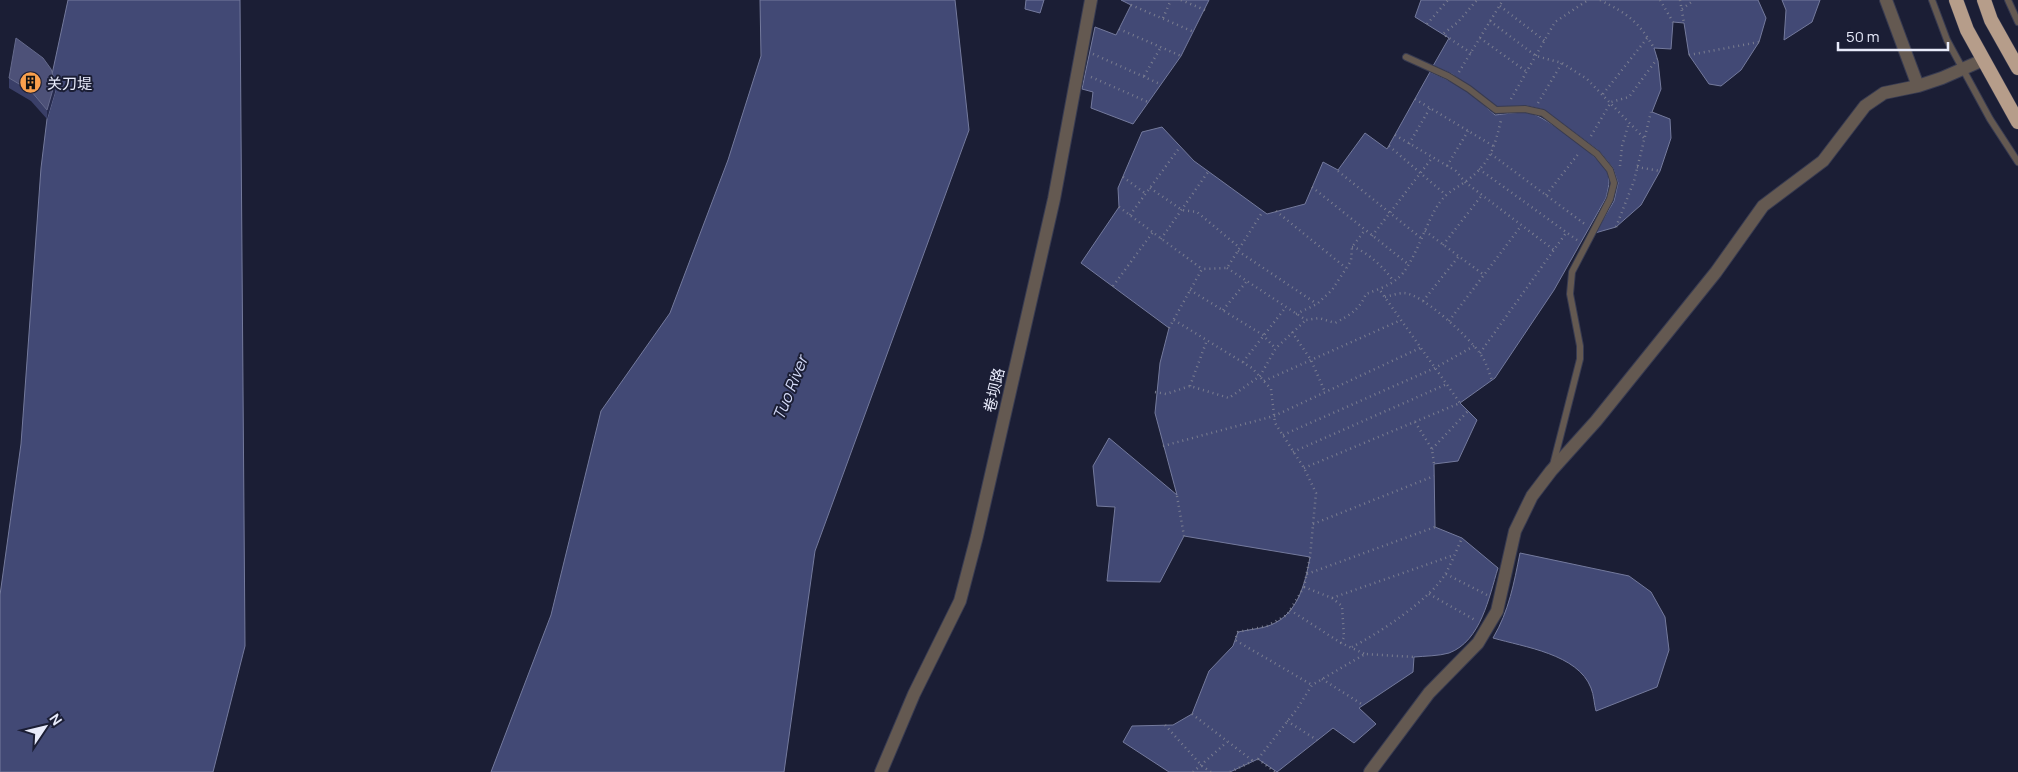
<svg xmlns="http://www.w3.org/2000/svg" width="2018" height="772" font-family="Manrope,'Noto Sans SC',sans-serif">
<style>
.water{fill:#424975;stroke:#747a9d}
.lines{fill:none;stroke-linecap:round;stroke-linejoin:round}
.service-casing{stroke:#383b51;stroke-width:8}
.minor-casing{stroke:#383b51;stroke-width:14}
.trunk-casing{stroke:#383b51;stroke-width:15}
.path{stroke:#7a7d90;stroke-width:2.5;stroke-dasharray:1 4;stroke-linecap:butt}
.service{stroke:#645951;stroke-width:6}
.minor{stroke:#645951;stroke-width:12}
.trunk{stroke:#b69d8a;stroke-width:14}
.wall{fill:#3a3f68}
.shaded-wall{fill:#262a4d}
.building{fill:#4d5178;stroke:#656a8c}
.labels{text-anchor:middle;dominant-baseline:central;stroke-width:4;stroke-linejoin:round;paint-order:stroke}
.poi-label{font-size:15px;fill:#e8ebfb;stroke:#1b1e35;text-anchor:start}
.street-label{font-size:15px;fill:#e8ebfb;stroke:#1b1e35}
.water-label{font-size:16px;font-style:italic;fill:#d3d9f7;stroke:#1b1e35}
</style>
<rect width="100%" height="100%" fill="#1b1e35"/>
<path class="water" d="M 68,0 L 240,0 L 245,646 L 213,772 L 0,772 L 0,595 L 21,444 L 41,168 L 47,119 L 55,92 L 51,79 Z
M 760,0 L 955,0 L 969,130 L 815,551 L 784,772 L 491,772 L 551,615 L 601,411 L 670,313 L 728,160 L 761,56 Z
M 1026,0 L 1044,0 L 1040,13 L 1025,9 Z
M 1121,0 L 1209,0 L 1181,56 L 1133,124 L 1091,108 L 1093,92 L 1082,89 L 1095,27 L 1116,35 L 1131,5 Z
M 1421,0 L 1758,0 L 1766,18 L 1759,42 L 1741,70 L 1721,86 L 1709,84 L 1689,55 L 1684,23 L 1673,22 L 1671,49 L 1654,48 L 1658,61 L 1661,89 L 1652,112 L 1670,119 L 1671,138 L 1660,171 L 1641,205 L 1616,227 L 1595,233 L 1614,201 L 1618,183 L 1613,168 L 1599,151 L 1544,110 L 1527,106 L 1497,107 L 1452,74 L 1433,66 L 1449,38 L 1415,17 Z
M 1782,0 L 1820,0 L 1812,22 L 1784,40 L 1786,10 Z
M 1430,72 C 1460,84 1472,94 1495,115 C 1506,114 1520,111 1530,113 C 1545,116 1601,158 1607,171 C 1611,180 1608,189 1606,198 L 1554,290 L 1495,378 L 1460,403 L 1477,420 L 1458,461 L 1434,464 L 1435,527 L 1462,538 L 1498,568 C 1489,597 1481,641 1449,653 C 1439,656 1425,656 1414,657 L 1413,672 L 1359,708 L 1376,724 L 1354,743 L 1333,728 L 1277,772 L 1258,759 L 1230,772 L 1169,772 L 1123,742 L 1132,726 L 1173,725 L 1192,714 L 1209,671 L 1233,646 L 1238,632 C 1247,630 1257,629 1265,627 C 1297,618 1305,585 1310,557 L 1184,536 L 1160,582 L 1107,581 L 1115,507 L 1097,506 L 1093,466 L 1109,438 L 1177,495 L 1155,413 L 1160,363 L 1169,328 L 1081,263 L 1119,207 L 1118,188 L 1142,132 L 1162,127 L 1194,161 L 1267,214 L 1305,204 L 1323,162 L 1338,170 L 1365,133 L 1387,149 Z
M 1520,553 L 1629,576 L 1651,592 L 1665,617 L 1669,650 L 1657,687 L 1596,711 C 1594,704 1594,695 1591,688 C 1578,654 1524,647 1493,638 C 1509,611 1514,583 1520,553 Z"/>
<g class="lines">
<defs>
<path id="service" d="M 1932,0 L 1947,40 L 1990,119 L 2018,162
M 2008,0 L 2018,22
M 1406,57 L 1448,76 L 1469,89 L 1496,110 L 1525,109 L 1543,113 L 1597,154 L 1610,170 L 1614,183 L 1610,199 L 1572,272 L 1570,294 L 1580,346 L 1580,359 L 1553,465"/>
<path id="minor" d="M 1886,0 L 1918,86
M 881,772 L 914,694 L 960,601 L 977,536 L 1054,199 L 1091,0
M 1370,772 L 1429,693 L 1478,643 L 1497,611 L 1515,531 L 1532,496 L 1551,471 L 1596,421 L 1716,272 L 1763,206 L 1823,161 L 1865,106 L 1884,93 L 1918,86 L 1942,78 L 1983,60"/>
<path id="trunk" d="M 1956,0 L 1967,30 L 2018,122
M 1984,0 L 1991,20 L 2018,68"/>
</defs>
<use href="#service" class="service-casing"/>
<use href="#minor" class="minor-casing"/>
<use href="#trunk" class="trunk-casing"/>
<path class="path" d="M 1181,0 L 1205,10
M 1600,0 C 1628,14 1638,21 1654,48
M 1660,0 L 1673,22
M 1680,0 L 1684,23
M 1131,5 L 1194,32
M 1500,6 L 1545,41
M 1682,9 L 1694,0
M 1163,18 L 1171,0
M 1490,21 L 1536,56 L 1562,63 L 1587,79 L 1644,138
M 1427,24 L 1448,0
M 1119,29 L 1181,56
M 1480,38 L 1527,72
M 1471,53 L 1443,34 L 1458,22 L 1477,0
M 1093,54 L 1160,84
M 1689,55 L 1759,42
M 1459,72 L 1503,0
M 1144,76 L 1161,47
M 1091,77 L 1148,102
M 1603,94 L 1648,37
M 1415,99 L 1495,147
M 1511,99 L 1555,22 L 1588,0
M 1538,103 L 1562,63
M 1395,135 L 1456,171 L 1465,182 L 1554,250
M 1591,136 L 1611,102 L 1629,97 L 1657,59
M 1409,144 L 1430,108
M 1389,146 L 1446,195
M 1491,154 L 1586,225
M 1447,166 L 1468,131
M 1620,166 L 1622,146 L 1629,123
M 1637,167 L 1660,171
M 1479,169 L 1577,240
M 1338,171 L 1421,238
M 1123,177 L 1146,194
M 1312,187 L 1408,264
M 1150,188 L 1182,210 L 1197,212 L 1240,248
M 1546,195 L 1579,153
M 1119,207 L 1202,269
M 1276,211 L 1346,268
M 1130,215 L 1180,147
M 1616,227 L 1634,181 L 1651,112
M 1425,231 L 1484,275
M 1372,236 L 1432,158
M 1161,239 L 1208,172
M 1443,245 L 1482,195
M 1352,247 C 1364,249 1387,270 1393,281
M 1238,251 L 1317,304
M 1227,268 L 1306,320 L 1319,318 L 1335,323 C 1350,315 1359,310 1366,294 C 1376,290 1389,286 1397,279 C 1414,266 1426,221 1440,202 C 1448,191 1459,187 1469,179 C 1491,162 1495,145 1501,120
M 1113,286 L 1153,232
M 1190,290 L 1263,335 L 1275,348
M 1385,297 C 1390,296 1398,293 1404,293 C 1423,294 1468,337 1479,352 C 1486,361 1488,370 1492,380
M 1423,301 L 1459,256
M 1223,310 L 1247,281
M 1296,314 L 1317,304 L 1332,290 L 1351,261 L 1352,247 L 1365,230
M 1174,320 L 1252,368 L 1271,389 L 1275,423 L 1304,468 L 1316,493 L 1310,557 L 1304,587 L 1287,615 L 1267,626 L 1238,632 L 1235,640 L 1312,685
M 1449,321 L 1521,226
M 1169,328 L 1202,269 L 1227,268 L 1263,211
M 1292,332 L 1311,360 L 1325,392
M 1480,353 L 1566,233
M 1243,362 L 1286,307
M 1264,381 L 1401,320
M 1190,386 L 1207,340
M 1155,392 L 1166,394 L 1190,386 L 1229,398 L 1260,376 L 1276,348 L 1306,320
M 1415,422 L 1432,449 L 1434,464
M 1283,435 L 1435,368 L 1474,346
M 1163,446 L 1274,416 L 1420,348
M 1432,449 L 1468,411
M 1293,452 L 1447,384
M 1304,468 L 1460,403 L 1379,289
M 1177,496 L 1184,536
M 1313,524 L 1434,476
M 1307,574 L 1435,527
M 1446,574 L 1487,595
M 1304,587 L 1332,598 L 1342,606 L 1344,637 L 1341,643
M 1429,594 L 1475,620
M 1332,598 L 1454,555
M 1290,610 L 1341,643 L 1365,654
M 1352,647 C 1378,634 1431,599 1446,573 C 1452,562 1457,549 1462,538
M 1322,679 L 1363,705
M 1192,714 L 1253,761
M 1287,721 L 1317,740
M 1165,725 L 1202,766 L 1211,772
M 1258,759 L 1297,709 L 1312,685 L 1365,654 L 1414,657
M 1258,759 L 1275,772
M 1193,772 L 1227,742
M 1230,772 L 1253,761"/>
<use href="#service" class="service"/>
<use href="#minor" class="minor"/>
<use href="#trunk" class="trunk"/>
</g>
<path class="wall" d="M 9,78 L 55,92 L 47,119 L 31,101 L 9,88 Z"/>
<path class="shaded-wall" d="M 55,82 L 55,92 L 47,119 L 47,110 Z"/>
<path class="building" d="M 16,38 L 43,58 L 51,69 L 55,82 L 47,110 L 31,91 L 9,78 Z"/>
<defs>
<symbol id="building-disc" viewBox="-11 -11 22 22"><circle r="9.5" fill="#f9a04d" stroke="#1b1e35"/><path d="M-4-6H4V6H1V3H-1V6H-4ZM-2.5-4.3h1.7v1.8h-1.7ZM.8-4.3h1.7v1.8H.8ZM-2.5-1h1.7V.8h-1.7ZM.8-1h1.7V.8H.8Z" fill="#111"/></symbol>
</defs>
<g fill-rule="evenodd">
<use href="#building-disc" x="18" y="70" width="25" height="25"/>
</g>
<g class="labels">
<g class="poi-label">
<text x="47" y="83">关刀堤</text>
</g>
<g class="street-label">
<text transform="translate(994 390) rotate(-77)">卷坝路</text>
</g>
<g class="water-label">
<text transform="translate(790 388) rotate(-68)">Tuo River</text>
</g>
</g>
<g transform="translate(45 727) rotate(55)" stroke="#1b1e35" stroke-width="4" paint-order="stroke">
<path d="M0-4L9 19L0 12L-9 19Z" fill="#e8ebfb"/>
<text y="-8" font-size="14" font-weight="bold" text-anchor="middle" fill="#e8ebfb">N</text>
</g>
<path d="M1838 42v8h110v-8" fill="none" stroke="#e8ebfb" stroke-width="2.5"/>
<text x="1846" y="42" font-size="15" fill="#e8ebfb" stroke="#1b1e35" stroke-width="4" paint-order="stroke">50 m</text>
</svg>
